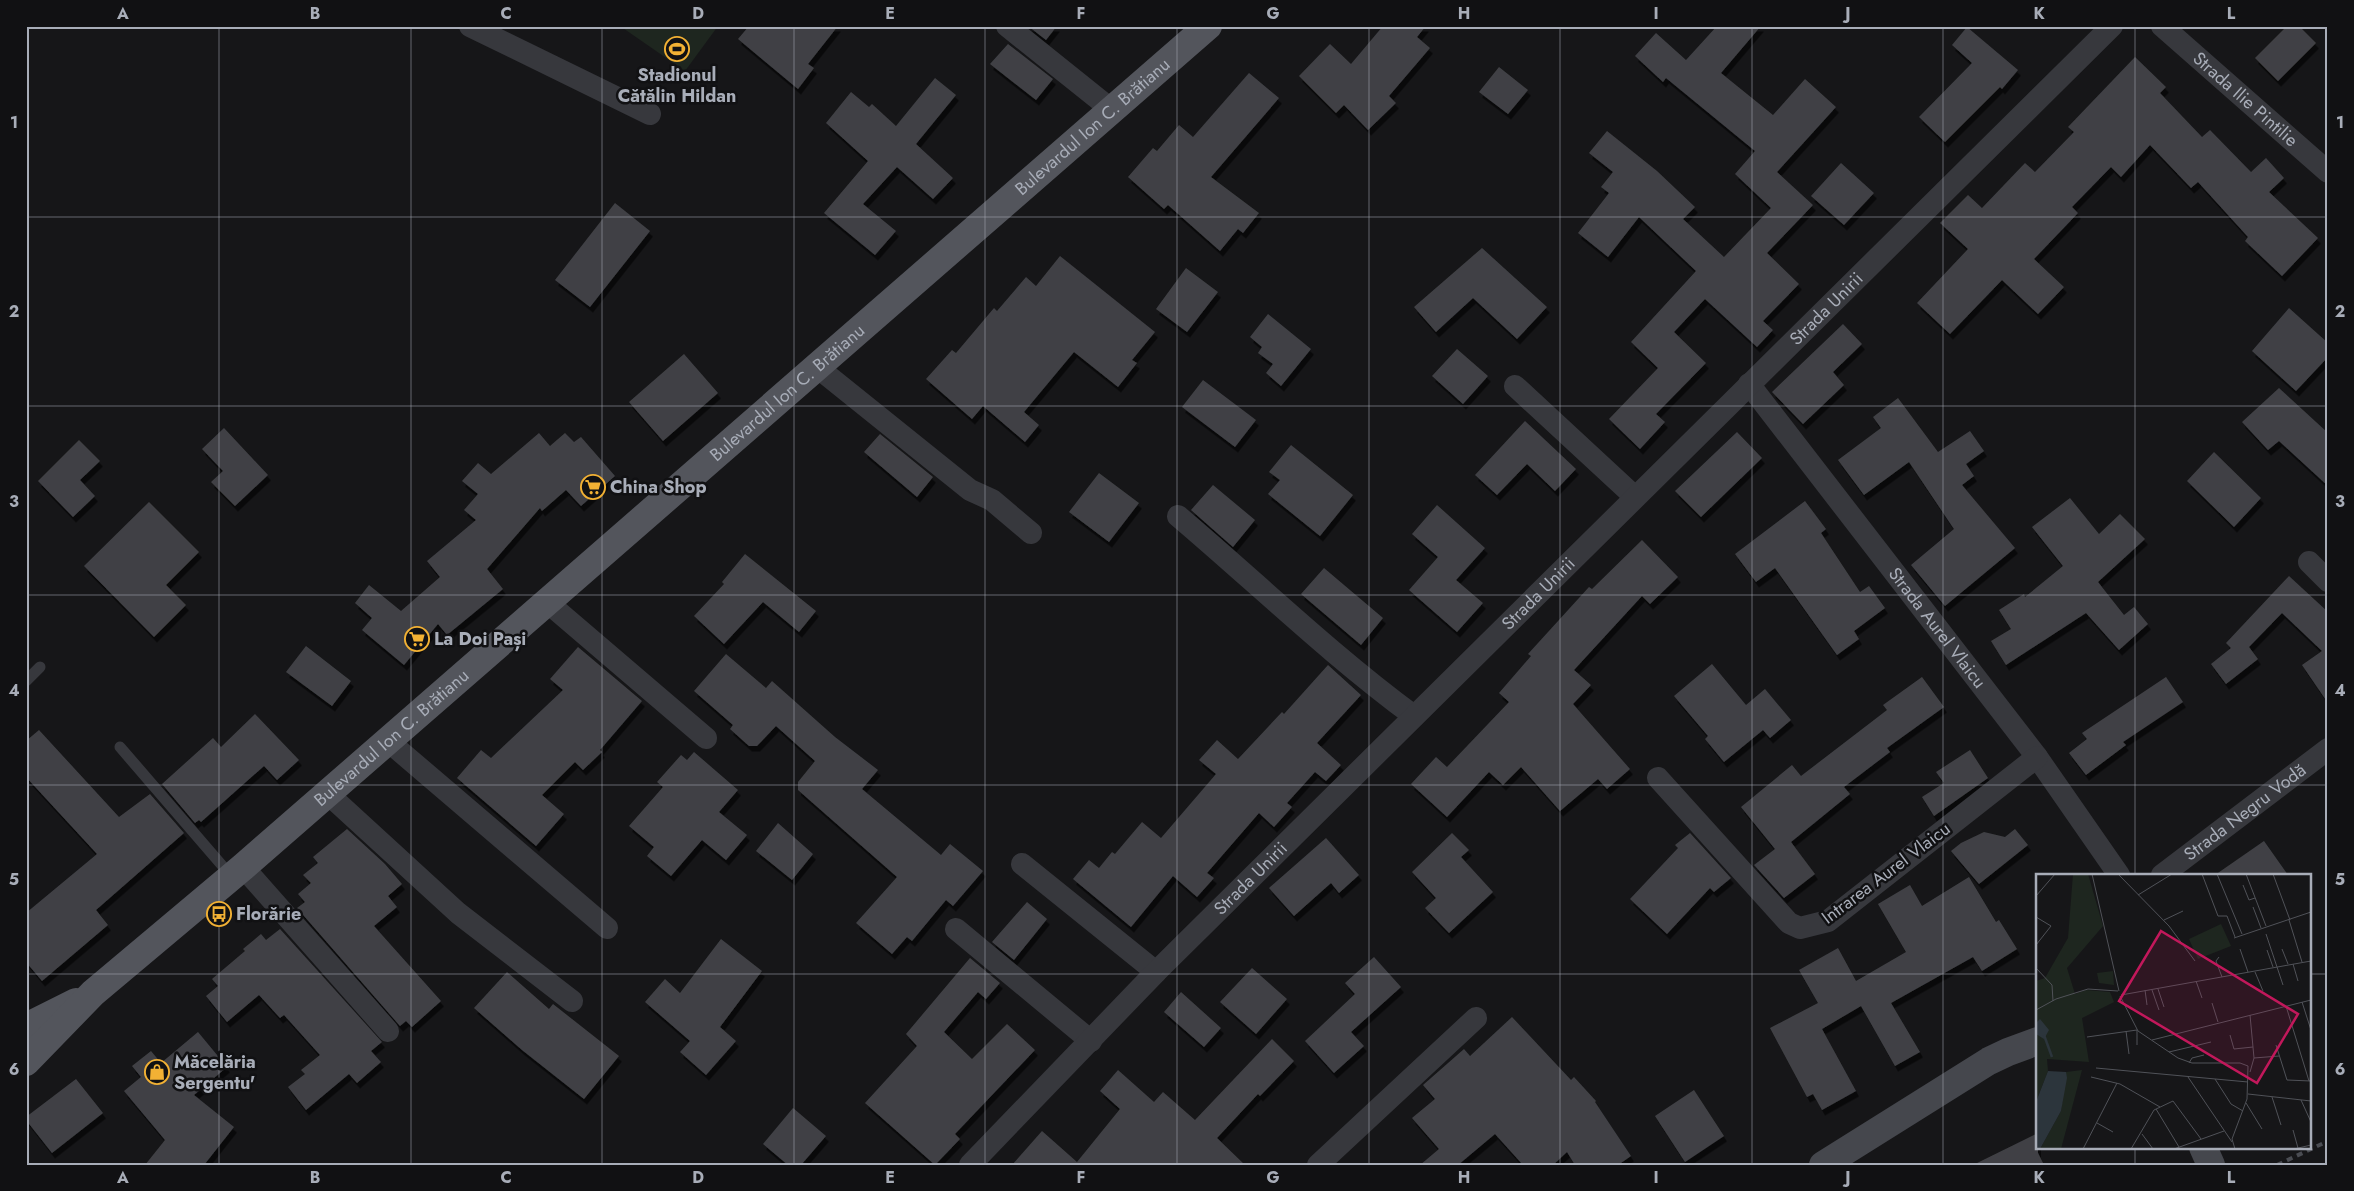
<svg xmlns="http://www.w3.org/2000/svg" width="2354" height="1191" font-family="Jost,sans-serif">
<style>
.green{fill:#1e261f}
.building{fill:#404145;filter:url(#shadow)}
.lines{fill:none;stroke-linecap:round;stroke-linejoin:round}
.service{stroke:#37383d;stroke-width:11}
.minor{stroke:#37383d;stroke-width:22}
.secondary{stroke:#45474d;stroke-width:28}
.primary{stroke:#53555c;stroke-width:28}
.rail{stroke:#4a4c52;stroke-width:4;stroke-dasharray:6 5;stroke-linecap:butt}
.grid{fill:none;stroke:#a8adb8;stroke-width:1;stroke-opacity:0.55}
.labels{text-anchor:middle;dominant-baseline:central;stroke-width:5;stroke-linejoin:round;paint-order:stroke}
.poi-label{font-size:18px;font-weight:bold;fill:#a8adb8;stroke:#111113;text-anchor:start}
.street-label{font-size:18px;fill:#a8adb8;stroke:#111113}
.inset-river{fill:none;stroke:#2c353c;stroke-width:2.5}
.inset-road{fill:none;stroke:#505258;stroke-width:1}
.view{fill:#c2185b;fill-opacity:0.15;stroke:#c2185b;stroke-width:2.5}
.inset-edge{fill:none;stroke:#a8adb8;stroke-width:2.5}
.neatline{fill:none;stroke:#a8adb8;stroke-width:2}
.grid-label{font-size:16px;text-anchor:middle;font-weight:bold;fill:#a8adb8}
</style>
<defs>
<filter id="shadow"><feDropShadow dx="3" dy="5.5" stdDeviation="0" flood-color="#0009"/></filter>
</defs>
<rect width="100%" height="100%" fill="#161618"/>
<path class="green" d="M 620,26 L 718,26 L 685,71 Z"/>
<path class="building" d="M 749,26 L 838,26 L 808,64 L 814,68 L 798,89 L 738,39 Z
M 1028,26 L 1057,26 L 1046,40 Z
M 1383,26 L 1426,26 L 1417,37 L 1430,48 L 1389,96 L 1396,103 L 1368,130 L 1344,105 L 1336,113 L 1299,76 L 1330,44 L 1351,64 Z
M 1717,26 L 1761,26 L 1721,73 L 1773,115 L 1805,79 L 1836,107 L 1777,172 L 1813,205 L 1767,253 L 1799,284 L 1763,321 L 1773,330 L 1757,347 L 1705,299 L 1674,332 L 1706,363 L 1656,414 L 1665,422 L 1640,449 L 1609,419 L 1658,368 L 1631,342 L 1696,271 L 1639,217 L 1608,257 L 1578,233 L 1609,193 L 1601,187 L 1613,172 L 1589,153 L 1607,131 L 1657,171 L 1695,207 L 1683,219 L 1724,257 L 1771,208 L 1735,174 L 1755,151 L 1666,78 L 1663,82 L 1635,56 L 1656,33 L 1686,60 Z
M 2287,26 L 2299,26 L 2316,43 L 2278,81 L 2255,58 Z
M 1967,27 L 2018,70 L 2002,89 L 2000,87 L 1945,142 L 1919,117 L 1972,63 L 1952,45 Z
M 1008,44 L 1053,79 L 1036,100 L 990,64 Z
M 2135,57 L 2166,87 L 2160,93 L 2202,137 L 2210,130 L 2251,172 L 2266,158 L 2284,178 L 2269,192 L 2318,238 L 2282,276 L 2245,241 L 2248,237 L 2198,182 L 2191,188 L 2150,145 L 2121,177 L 2111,167 L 2072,207 L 2078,213 L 2034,259 L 2064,287 L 2038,314 L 2002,280 L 1950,334 L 1917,303 L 1968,249 L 1940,223 L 1968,195 L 1982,208 L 2025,163 L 2035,172 L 2074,132 L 2068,127 Z
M 1499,67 L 1528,90 L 1508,114 L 1479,92 Z
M 1249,73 L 1279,98 L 1211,177 L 1259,213 L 1243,233 L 1238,229 L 1220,251 L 1168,205 L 1164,209 L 1128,177 L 1153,148 L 1157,151 L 1179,125 L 1193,137 Z
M 935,78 L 956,95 L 916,144 L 953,178 L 933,199 L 897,167 L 863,204 L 896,231 L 875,255 L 824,213 L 868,161 L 826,123 L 851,92 L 869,107 L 872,104 L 896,126 Z
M 1841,163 L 1874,193 L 1844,225 L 1811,196 Z
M 615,203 L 650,231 L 590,307 L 555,280 Z
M 1482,248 L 1547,307 L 1517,339 L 1473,298 L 1436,332 L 1414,307 Z
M 1060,256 L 1155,332 L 1132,360 L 1137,363 L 1118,387 L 1074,352 L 1024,412 L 1039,425 L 1025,442 L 983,406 L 972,419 L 926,379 L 952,350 L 956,353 L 994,308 L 997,311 L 1026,277 L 1036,286 Z
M 1186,268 L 1218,292 L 1187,332 L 1156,309 Z
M 2289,308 L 2328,343 L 2328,357 L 2296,391 L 2252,351 Z
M 1268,314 L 1311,349 L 1281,386 L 1266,373 L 1273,364 L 1258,353 L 1262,347 L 1250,337 Z
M 1843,324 L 1862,344 L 1833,372 L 1844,385 L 1803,424 L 1772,392 Z
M 1457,349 L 1488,376 L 1463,404 L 1432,376 Z
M 684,354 L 718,393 L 663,441 L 629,402 Z
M 1203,380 L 1256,420 L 1235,447 L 1182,407 Z
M 2279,388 L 2328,433 L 2328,486 L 2279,441 L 2268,450 L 2242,422 Z
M 1898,398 L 1938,452 L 1970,431 L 1984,451 L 1966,464 L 1974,476 L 1962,485 L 2015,548 L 1945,606 L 1911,565 L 1954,529 L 1909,462 L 1864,495 L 1838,460 L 1881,428 L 1873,417 Z
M 1525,421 L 1576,469 L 1555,491 L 1527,464 L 1497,495 L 1475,475 Z
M 224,428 L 268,475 L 235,506 L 211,482 L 223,471 L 202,449 Z
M 1737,432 L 1762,458 L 1701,517 L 1675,491 Z
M 539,433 L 550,446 L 565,433 L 574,442 L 581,437 L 615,476 L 581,506 L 566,490 L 542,511 L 540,508 L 487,569 L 503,589 L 447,635 L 438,624 L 404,665 L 362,630 L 372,618 L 355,603 L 369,585 L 401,611 L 440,577 L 427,561 L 476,520 L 464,510 L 478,494 L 462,481 L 478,463 L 491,474 Z
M 880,434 L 933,477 L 917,497 L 864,452 Z
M 79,440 L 100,461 L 80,480 L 95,496 L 73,517 L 38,481 Z
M 1291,445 L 1353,495 L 1320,536 L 1268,494 L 1280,480 L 1269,472 Z
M 2214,452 L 2261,498 L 2234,527 L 2187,481 Z
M 1099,473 L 1139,503 L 1109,542 L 1069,512 Z
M 1213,485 L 1255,520 L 1233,547 L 1191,510 Z
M 2070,498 L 2099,534 L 2120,514 L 2145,539 L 2098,582 L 2124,615 L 2134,607 L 2148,624 L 2119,650 L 2086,613 L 2006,665 L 1991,641 L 2011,629 L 1999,610 L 2024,594 L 2025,597 L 2063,566 L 2032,527 Z
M 1805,501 L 1826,529 L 1821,533 L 1860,592 L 1869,586 L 1885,608 L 1854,631 L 1859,639 L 1837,655 L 1775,568 L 1756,582 L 1735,554 Z
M 149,502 L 199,552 L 166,585 L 186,605 L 154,637 L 84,566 Z
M 1437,505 L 1485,548 L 1456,580 L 1483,603 L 1457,632 L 1409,590 L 1438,557 L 1412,534 Z
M 1642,540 L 1678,577 L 1650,604 L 1642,596 L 1574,670 L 1591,685 L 1573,704 L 1630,769 L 1607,789 L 1598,779 L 1560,811 L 1521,767 L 1503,785 L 1489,772 L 1447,817 L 1411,784 L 1436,757 L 1447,767 L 1509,702 L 1499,693 L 1531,656 L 1528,654 L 1589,587 L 1592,589 Z
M 745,554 L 816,611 L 799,632 L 763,602 L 724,644 L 694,616 L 724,584 L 722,582 Z
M 1324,568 L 1383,618 L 1361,645 L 1301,594 Z
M 2289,576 L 2328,612 L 2328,703 L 2302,665 L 2322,651 L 2282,613 L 2249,647 L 2258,659 L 2226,684 L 2211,664 L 2231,648 L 2226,643 Z
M 306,646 L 351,681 L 332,706 L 286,672 Z
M 578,647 L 642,701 L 600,750 L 602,752 L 583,770 L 575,762 L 542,795 L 564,814 L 536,846 L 457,778 L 481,750 L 491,758 L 563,690 L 550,679 Z
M 726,654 L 766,688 L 772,681 L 835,737 L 878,770 L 862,789 L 941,855 L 950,844 L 983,871 L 953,906 L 946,900 L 912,941 L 907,937 L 892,954 L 856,923 L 897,877 L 798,790 L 798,782 L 815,761 L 776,726 L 757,746 L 749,746 L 730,729 L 733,725 L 694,691 Z
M 1712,664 L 1746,705 L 1765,689 L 1791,720 L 1770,738 L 1763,730 L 1724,762 L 1705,739 L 1708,736 L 1674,696 Z
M 1328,665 L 1361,695 L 1317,743 L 1341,765 L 1326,781 L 1315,772 L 1287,803 L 1292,807 L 1274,827 L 1259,813 L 1207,873 L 1214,878 L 1197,897 L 1173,876 L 1131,927 L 1073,879 L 1089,860 L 1099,868 L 1112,852 L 1115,854 L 1142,822 L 1161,838 L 1216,774 L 1199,760 L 1217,740 L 1238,759 L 1282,712 L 1284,714 Z
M 1922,677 L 1944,707 L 1887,748 L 1890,752 L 1844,787 L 1850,794 L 1791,842 L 1815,874 L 1784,898 L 1754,865 L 1775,849 L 1741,807 L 1792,765 L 1801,776 L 1887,710 L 1883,705 Z
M 2166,677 L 2183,702 L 2123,742 L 2126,745 L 2086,775 L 2069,753 L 2087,739 L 2082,733 Z
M 255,714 L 299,760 L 277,780 L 264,766 L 201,822 L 199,820 L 195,823 L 162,784 L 213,738 L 221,747 Z
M 39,730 L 119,817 L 150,794 L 184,833 L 96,910 L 108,925 L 42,981 L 26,962 L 26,913 L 97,854 L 26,777 L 26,741 Z
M 1970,750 L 1988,778 L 1934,816 L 1922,797 L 1944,783 L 1936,772 Z
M 694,752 L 738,790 L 719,812 L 747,835 L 726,860 L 702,840 L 671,876 L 647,856 L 654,847 L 629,826 L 663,787 L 657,782 L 681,755 L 687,760 Z
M 778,823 L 813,854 L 792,880 L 756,851 Z
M 347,829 L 385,864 L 402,884 L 388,896 L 397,907 L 374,926 L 441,1001 L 412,1027 L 406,1021 L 400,1026 L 297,908 L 305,902 L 298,894 L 311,883 L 303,875 L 318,863 L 313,857 Z
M 2015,829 L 2028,845 L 1979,884 L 1951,851 L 1961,843 L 1984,832 L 2005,837 Z
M 1452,833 L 1469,850 L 1461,857 L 1493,892 L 1449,933 L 1425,908 L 1436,898 L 1412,872 Z
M 1690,833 L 1731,878 L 1714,892 L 1710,888 L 1667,934 L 1630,899 L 1678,848 L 1675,845 Z
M 1326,838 L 1359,875 L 1339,893 L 1331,883 L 1294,916 L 1269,888 Z
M 2264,841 L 2288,875 L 2215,875 Z
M 1969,877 L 1996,922 L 1999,920 L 2017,949 L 1982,971 L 1973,957 L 1891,1003 L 1920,1052 L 1895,1066 L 1861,1006 L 1822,1029 L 1856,1091 L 1822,1110 L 1813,1094 L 1807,1097 L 1770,1028 L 1818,1003 L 1799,970 L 1838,948 L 1856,981 L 1906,952 L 1878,904 L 1910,885 L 1922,906 Z
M 1027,902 L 1047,919 L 1014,960 L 992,942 Z
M 280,929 L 382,1042 L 371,1051 L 381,1062 L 357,1083 L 349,1074 L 306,1110 L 288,1087 L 305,1074 L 301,1070 L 320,1055 L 284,1015 L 280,1018 L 259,995 L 227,1022 L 206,996 L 218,986 L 212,979 L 245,951 L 243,949 L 261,934 L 266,940 Z
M 721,939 L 762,971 L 720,1027 L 736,1041 L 706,1075 L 680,1052 L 690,1041 L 645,1002 L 665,979 L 680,993 Z
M 1374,957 L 1401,987 L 1351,1032 L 1364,1046 L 1334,1073 L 1305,1041 L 1355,994 L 1345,983 Z
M 970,958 L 1000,983 L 986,999 L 978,992 L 944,1032 L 972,1059 L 1007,1024 L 1035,1050 L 955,1134 L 960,1139 L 935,1165 L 865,1103 L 917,1046 L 906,1034 Z
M 1252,968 L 1287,999 L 1256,1034 L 1220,1002 Z
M 507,972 L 549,1009 L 553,1004 L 619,1056 L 584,1099 L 522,1050 L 474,1008 Z
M 1181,992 L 1221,1028 L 1204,1047 L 1164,1012 Z
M 1512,1017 L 1571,1080 L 1574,1077 L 1596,1101 L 1595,1102 L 1631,1156 L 1618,1165 L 1575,1165 L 1567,1152 L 1553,1165 L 1523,1165 L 1495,1134 L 1458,1165 L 1420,1165 L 1439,1149 L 1412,1118 L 1435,1099 L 1423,1085 L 1464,1049 L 1470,1056 Z
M 198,1032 L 227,1067 L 194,1095 L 234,1127 L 204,1165 L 145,1165 L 165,1140 L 124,1091 L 141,1077 L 132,1066 L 151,1051 L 161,1063 Z
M 1272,1039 L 1294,1061 L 1260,1096 L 1258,1094 L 1217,1138 L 1245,1165 L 1012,1165 L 1042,1131 L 1077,1162 L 1120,1109 L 1100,1091 L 1118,1070 L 1154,1102 L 1163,1092 L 1195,1120 Z
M 76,1079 L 103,1113 L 52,1153 L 26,1120 L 26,1117 Z
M 1694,1090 L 1724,1136 L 1685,1162 L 1655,1116 Z
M 793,1108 L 826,1136 L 801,1165 L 788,1165 L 763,1144 Z
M 2038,1133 L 2038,1153 L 2044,1165 L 1973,1165 Z"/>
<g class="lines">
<path class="service" d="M 26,681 L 40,667
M 120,747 L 232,877"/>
<g class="minor">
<path d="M 470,26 L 650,114"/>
<path d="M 1007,26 L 1112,110"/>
<path id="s1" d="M 2162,26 L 2328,172"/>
<path d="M 817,367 L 970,490 L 992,500 L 1031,533"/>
<path id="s2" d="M 1749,384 L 2037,757 L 2119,875"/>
<path d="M 1515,386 L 1635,497"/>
<path d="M 1178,516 C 1257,583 1331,655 1414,716"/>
<path d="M 2309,562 L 2328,581"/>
<path d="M 547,602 L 706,738"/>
<path d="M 388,741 L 607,928"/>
<path d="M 1658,778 L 1789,923 L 1800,928 L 1828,921 L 2037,757"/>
<path d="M 327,793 L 458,913 L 572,1001"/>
<path d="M 1022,864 L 1156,972"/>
<path d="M 243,867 L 388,1031"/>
<path id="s3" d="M 2162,875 L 2328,749"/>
<path d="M 956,929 L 1091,1041"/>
<path id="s4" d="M 970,1165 L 1156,972 L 2112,26"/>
<path d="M 1318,1165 L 1476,1018"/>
</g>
<path class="secondary" d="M 2203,1147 L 2211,1165
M 1823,1165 L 1989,1061 L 2008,1052 L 2038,1041"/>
<g class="primary">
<path d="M 26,1027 L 76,1002"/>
<path id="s5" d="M 26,1062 L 93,993 L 243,867 L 1208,26"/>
</g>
<path class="rail" d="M 2277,1165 L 2328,1141"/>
</g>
<path class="grid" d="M 219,26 L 219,1165M 411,26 L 411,1165M 602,26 L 602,1165M 794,26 L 794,1165M 985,26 L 985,1165M 1177,26 L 1177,1165M 1369,26 L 1369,1165M 1560,26 L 1560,1165M 1752,26 L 1752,1165M 1943,26 L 1943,1165M 2135,26 L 2135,875M 26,217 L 2328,217M 26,406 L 2328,406M 26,595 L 2328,595M 26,785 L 2328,785M 26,974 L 2038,974M 2310,974 L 2328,974M 2135,1147 L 2135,1165"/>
<defs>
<symbol id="stadium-ring" viewBox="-11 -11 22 22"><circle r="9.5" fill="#111113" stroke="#f2b134" stroke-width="1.5"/><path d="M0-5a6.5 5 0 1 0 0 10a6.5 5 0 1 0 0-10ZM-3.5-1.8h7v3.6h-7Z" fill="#f2b134"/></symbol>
<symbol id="supermarket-ring" viewBox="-11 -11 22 22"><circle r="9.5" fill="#111113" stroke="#f2b134" stroke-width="1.5"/><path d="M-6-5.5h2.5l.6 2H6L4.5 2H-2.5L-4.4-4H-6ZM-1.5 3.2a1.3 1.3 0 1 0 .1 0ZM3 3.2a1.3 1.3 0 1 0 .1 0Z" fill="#f2b134"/></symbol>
<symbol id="bus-ring" viewBox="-11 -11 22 22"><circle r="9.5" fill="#111113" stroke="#f2b134" stroke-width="1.5"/><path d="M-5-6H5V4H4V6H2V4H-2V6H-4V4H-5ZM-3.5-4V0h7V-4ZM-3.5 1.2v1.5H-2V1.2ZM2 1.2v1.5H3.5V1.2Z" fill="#f2b134"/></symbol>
<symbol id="shop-ring" viewBox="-11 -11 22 22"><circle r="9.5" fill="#111113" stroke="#f2b134" stroke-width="1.5"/><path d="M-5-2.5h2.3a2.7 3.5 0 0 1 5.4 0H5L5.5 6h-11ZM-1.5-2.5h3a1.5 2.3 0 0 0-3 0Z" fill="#f2b134"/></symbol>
</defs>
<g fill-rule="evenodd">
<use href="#stadium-ring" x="663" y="35" width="28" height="28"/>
<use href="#supermarket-ring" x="579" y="473" width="28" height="28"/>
<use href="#supermarket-ring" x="403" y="625" width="28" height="28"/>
<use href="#bus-ring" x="205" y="900" width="28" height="28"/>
<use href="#shop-ring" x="143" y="1058" width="28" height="28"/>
</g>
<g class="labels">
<g class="poi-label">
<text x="677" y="75" text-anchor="middle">Stadionul<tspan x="677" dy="21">Cătălin Hildan</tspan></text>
<text x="610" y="487">China Shop</text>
<text x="434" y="639">La Doi Pași</text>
<text x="236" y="914">Florărie</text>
<text x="174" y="1062">Măcelăria<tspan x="174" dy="21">Sergentu'</tspan></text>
</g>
<g class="street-label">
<text stroke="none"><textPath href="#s1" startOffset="111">Strada Ilie Pintilie</textPath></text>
<text stroke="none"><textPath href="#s5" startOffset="1419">Bulevardul Ion C. Brătianu</textPath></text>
<text stroke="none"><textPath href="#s4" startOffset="1211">Strada Unirii</textPath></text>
<text stroke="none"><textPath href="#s5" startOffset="1014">Bulevardul Ion C. Brătianu</textPath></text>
<text stroke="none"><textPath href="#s4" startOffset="806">Strada Unirii</textPath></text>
<text stroke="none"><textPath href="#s2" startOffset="308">Strada Aurel Vlaicu</textPath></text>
<text stroke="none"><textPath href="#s5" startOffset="489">Bulevardul Ion C. Brătianu</textPath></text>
<text stroke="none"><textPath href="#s3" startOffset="104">Strada Negru Vodă</textPath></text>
<text transform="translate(1886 873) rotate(-37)">Intrarea Aurel Vlaicu</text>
<text stroke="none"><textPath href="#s4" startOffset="401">Strada Unirii</textPath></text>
</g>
</g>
<g transform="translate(2036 874)">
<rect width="275" height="275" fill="#161618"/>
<path d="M 37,0 L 52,0 L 67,52 L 31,94 L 39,120 L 50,116 L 74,118 L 78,128 L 46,144 L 53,188 L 11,185 L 12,197 L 0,228 L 0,107 L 9,104 L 32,64 ZM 185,50 L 195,72 L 162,85 L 153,65 ZM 77,97 L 78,111 L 63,109 L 61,99 ZM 46,196 L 25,275 L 4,275 L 25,237 L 30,198 Z" fill="#1e261f"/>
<path d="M 4,145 L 13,156 L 8,165 L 0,160 L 0,149 ZM 12,197 L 30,198 L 31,204 L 25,237 L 4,275 L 0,275 L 0,228 Z" fill="#2c353c"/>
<path class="inset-river" d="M 8,161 L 16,183"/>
<path class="inset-road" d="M 56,0 L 83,117M 82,0 L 133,52 L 159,87M 166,0 L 182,42 L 191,42 L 199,63M 181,0 L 206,60M 210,0 L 230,52M 237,0 L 254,46M 207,11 L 213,26 L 219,24M 102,21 L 136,0M 0,22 L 19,0M 217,33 L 225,54M 0,43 L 15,52 L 0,71M 128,46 L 147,37M 253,46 L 266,88M 230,60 L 247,111M 198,64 L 275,38M 204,75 L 212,98M 246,75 L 252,90M 231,76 L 237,93M 183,83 L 180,87 L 186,103M 257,90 L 262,107M 0,94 L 16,111 L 17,127M 219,98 L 227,117M 160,107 L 166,124M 122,115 L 128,133M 109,116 L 111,131M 116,116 L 123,136M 85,121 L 275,87M 84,122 L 102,157 L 142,184 L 156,189 L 204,189 L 212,192 L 211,225 L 196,265 L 199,275M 266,128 L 275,156M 176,129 L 182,148M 250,132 L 273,207M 0,136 L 20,125 L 52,115 L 82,117M 90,157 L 93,180M 194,161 L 198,175 L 217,173M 51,163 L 101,156 L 101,171M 116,166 L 275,126M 240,171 L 251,206 L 275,207M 133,178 L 175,168M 218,184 L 243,182M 153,189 L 156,184 L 168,181M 60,194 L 212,208M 214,198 L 218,184 L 214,141M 55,203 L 84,210 L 124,233M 152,203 L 196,268M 179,205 L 195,230 L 207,237M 212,220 L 275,227M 236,223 L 245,251M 265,226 L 275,248M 210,229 L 226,255M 120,235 L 143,273M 61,249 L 77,258M 257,256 L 262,274M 106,260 L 117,275M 47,275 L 81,209M 95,275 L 118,236 L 137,227 L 165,265M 138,275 L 188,257M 258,275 L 275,271"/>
<path class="view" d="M 125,57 L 262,140 L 221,209 L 83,127 Z"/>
<rect width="275" height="275" class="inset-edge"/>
</g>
<rect width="2354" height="1191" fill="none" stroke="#111113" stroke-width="55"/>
<rect x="28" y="28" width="2298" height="1136" class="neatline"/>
<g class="grid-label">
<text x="123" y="19">A</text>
<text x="315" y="19">B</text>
<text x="506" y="19">C</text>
<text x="698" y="19">D</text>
<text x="890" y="19">E</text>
<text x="1081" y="19">F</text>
<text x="1273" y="19">G</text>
<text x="1464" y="19">H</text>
<text x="1656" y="19">I</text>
<text x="1848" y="19">J</text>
<text x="2039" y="19">K</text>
<text x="2231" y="19">L</text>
<text x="14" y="128">1</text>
<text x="2340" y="128">1</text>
<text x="14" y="317">2</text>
<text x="2340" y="317">2</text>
<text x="14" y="507">3</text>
<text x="2340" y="507">3</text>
<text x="14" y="696">4</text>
<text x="2340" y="696">4</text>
<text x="14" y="885">5</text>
<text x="2340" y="885">5</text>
<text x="14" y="1075">6</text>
<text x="2340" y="1075">6</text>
<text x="123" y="1183">A</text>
<text x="315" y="1183">B</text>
<text x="506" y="1183">C</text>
<text x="698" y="1183">D</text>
<text x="890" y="1183">E</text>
<text x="1081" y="1183">F</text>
<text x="1273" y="1183">G</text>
<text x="1464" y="1183">H</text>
<text x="1656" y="1183">I</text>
<text x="1848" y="1183">J</text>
<text x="2039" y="1183">K</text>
<text x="2231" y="1183">L</text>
</g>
</svg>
